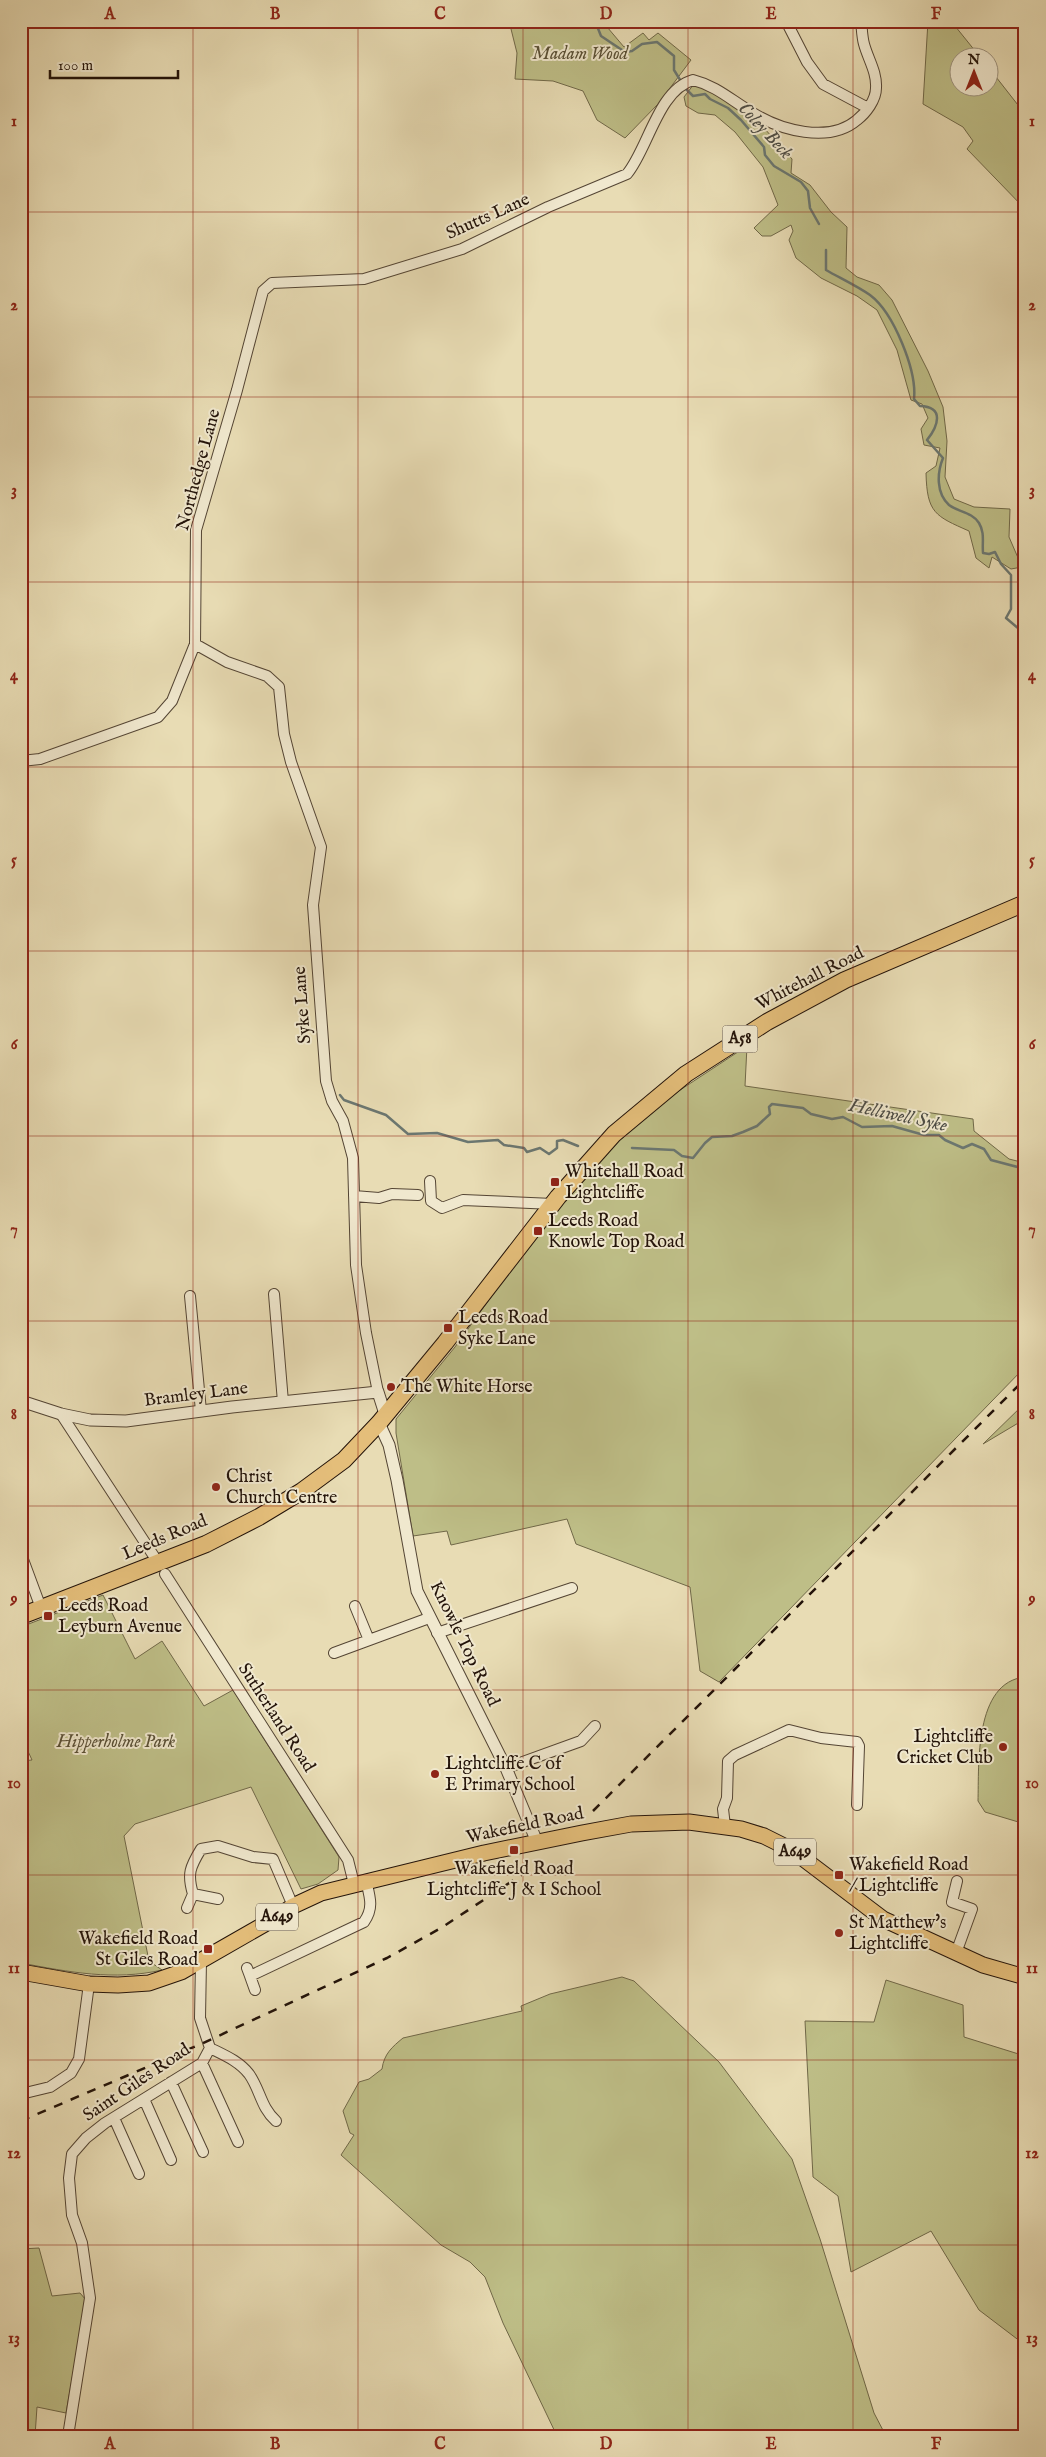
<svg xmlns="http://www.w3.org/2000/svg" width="1046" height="2457" font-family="'IM FELL English',serif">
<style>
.green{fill:#bebe87;stroke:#706848}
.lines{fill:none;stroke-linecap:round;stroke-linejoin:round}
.stream{stroke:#6b7771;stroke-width:2.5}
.minor-casing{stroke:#544534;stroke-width:12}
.tertiary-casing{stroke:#544534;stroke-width:13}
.primary-casing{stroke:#231309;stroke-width:17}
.trunk-casing{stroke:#231309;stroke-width:18}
.minor{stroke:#f0e8ce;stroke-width:10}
.tertiary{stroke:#f0e8ce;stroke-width:11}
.primary{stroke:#e4be7a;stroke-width:15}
.trunk{stroke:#e4be7a;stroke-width:16}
.rail{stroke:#231309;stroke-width:2.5;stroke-dasharray:9 9;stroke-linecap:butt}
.grid{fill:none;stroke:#8f2418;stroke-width:1;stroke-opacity:0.55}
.poi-dot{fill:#8f2418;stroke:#f0e8ce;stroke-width:2}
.labels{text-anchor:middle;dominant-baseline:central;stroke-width:4;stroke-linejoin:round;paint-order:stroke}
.shield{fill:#f0e8ce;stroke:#605344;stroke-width:1}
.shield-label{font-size:16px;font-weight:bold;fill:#231309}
.park-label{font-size:18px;font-style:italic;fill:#594f35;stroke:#f0e8ce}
.street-label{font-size:18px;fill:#231309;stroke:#f0e8ce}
.poi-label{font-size:18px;fill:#231309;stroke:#f0e8ce;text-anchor:start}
.water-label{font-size:19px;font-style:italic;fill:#4d4d46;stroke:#f0e8ce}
.neatline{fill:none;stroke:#8f2418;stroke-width:2}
.grid-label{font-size:16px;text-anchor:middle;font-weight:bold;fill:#8f2418}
</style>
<rect width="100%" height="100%" fill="#e8dcb4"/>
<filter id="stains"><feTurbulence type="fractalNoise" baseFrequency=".004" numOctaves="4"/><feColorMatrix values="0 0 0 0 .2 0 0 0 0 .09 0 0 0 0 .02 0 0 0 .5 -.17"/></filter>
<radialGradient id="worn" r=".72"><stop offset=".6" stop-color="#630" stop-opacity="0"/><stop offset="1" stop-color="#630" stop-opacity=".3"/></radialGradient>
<path class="green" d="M 509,21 L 602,21 L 624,47 L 643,33 L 649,40 L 658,33 L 691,60 L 658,104 L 625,138 L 597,120 L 583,91 L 553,81 L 515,79 L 517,53 Z
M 928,21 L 951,21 L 980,57 L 958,58 L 958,88 L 988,88 L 989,68 L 1025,114 L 1025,209 L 967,149 L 973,141 L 963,127 L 923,104 Z
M 694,84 L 716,93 L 754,117 L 792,159 L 791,173 L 810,185 L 831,212 L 847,227 L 846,268 L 857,277 L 879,285 L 892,300 L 928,371 L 943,407 L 947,441 L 945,477 L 954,499 L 974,507 L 1010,509 L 1009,537 L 1022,567 L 1011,569 L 992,557 L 989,568 L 976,558 L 969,531 C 935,516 927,513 926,473 L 936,466 L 940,448 L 924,445 L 921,429 L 928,418 L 922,404 L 911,400 L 897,350 L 877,310 L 857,296 L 821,278 L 796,258 L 789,240 L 793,231 L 791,225 L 771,236 L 762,236 L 754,228 L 778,205 L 763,167 L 735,132 L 715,115 L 698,113 L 686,106 L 684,97 Z
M 747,1046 L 745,1086 L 973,1119 L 974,1131 L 1009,1159 L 1025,1163 L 1025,1367 L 719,1682 L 700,1671 L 690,1587 L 576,1544 L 567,1519 L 451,1545 L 447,1531 L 413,1536 L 396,1433 L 396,1419 L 455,1347 L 525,1250 L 579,1182 L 623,1137 L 671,1096 Z
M 1025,1403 L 1025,1419 L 983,1444 Z
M 103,1595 L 135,1659 L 162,1641 L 204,1706 L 233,1690 L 339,1857 L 338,1870 L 318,1884 L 301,1889 L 251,1787 L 135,1824 L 124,1836 L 149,1961 L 162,1970 C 114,1981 69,1972 21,1963 L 21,1761 L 32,1760 L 21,1736 L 21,1627 Z
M 1025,1677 L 1025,1824 L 985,1812 L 978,1801 C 979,1765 974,1682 1025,1677 Z
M 622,1977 L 634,1981 L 719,2062 L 792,2159 L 820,2239 L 874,2413 L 886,2436 L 557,2436 L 503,2323 L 485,2277 L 470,2262 L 441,2245 L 341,2155 L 354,2135 L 350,2133 L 343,2111 L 359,2082 L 369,2079 L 382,2069 C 384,2054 392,2047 403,2038 L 522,2011 L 521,2006 L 550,1994 Z
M 886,1980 L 963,2005 L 964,2037 L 1025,2056 L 1025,2345 L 979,2310 L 931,2231 L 851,2272 L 838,2196 L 813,2177 L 805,2021 L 874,2022 Z
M 39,2248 L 52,2296 L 80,2293 L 86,2300 L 66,2413 L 37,2407 L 35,2436 L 21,2436 L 21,2249 Z"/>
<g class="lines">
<path class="stream" d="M 595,21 L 601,36 L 625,52 L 632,51 L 642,44 L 657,42 L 674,56 L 674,70 L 682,83
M 685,88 L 693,96 L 705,94 L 710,99 L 728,108 L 741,120 L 764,147 L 765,155 L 774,166 L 801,182 L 808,191 L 810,208 L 819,224
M 826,250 L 826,270 C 840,278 857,286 870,295 C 894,313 917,371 914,399 L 920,406 C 945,407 938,426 927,440 L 943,458 C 937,473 936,493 949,505 C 958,512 972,512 979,523 C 985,533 982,542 983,553 L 989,554 L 995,552 L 1001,564 L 1011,575 L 1011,609 L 1006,618 L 1025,634
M 1020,799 L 1020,758 L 1025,748
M 340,1095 L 344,1100 L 386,1115 L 408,1134 L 437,1133 L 468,1142 L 498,1140 L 504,1145 L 524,1148 L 527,1152 L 540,1148 L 549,1154 L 557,1148 L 557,1141 L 563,1140 L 578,1146
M 632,1148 L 674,1150 L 682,1156 L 693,1158 L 705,1143 L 712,1137 L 732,1136 L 743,1132 L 757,1126 L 770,1114 L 769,1107 L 772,1104 L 803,1108 L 811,1114 L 832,1119 L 843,1117 L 862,1127 L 892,1126 L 924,1135 L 939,1135 L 945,1140 L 963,1148 L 972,1144 L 984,1149 L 991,1160 L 1025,1169"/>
<defs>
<path id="minor" d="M 786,21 L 807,62 L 823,84 L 868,108
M 195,644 L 227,662 L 267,676 L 279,687 L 284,734 L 291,762 L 321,847 L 313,905 L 326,1081 L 332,1101 L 343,1121 L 353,1158 L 356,1265 L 366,1333 L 378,1392
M 21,761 L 40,759 L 158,717 L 172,701 L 195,644 L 196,530 L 237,390 L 263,291 L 272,283 L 364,279 L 462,249 L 548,207 L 627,174 C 648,149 658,90 693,80 C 717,86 732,101 753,113 C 780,130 829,144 857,120 C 866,113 876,100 876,88 C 877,72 868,59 864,44 C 862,37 862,29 861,21
M 430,1181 L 431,1201 L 442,1208 L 463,1200 L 553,1204
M 354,1196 L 379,1198 L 392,1194 L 418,1195
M 274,1294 L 283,1402
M 190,1296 L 201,1411
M 61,1414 L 159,1564
M 21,1554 L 41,1608
M 165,1574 L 348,1860 L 354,1884
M 355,1606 L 369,1640
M 437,1633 L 572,1588
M 334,1653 L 429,1618
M 506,1768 L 581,1741 L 595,1726
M 725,1826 L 723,1809 L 727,1798 L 728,1761 L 735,1755 L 789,1730 L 821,1738 L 857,1742 L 859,1746 L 857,1805
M 193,1894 L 218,1899
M 187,1908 L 193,1894 C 187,1874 190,1867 201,1849 L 218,1846 L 253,1857 L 273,1859 L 293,1906
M 956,1953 L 972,1909 L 952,1902 L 957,1881
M 247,1968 L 250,1976 L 364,1922 C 374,1908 370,1897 366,1881
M 250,1976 L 255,1990
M 210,2048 C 224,2055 239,2061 249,2074 C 260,2089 261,2108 276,2121
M 202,2063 L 238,2142
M 171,2082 L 203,2152
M 21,2094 L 50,2087 L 71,2073 L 79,2059 L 89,1984
M 144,2099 L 171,2160
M 114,2118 L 139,2174
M 68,2436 L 90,2298 L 82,2243 L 72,2215 L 69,2178 L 72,2154 L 86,2138 L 105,2123 L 202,2063 L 210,2048 L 200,2018 L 201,1961"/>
<path id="tertiary" d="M 21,1401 L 61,1414 L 90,1420 L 126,1421 L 232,1407 L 378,1392 L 385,1414
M 379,1423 L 389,1445 L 397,1480 L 417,1591 L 506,1768 L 537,1842"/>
<path id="primary" d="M 21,1972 L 89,1984 L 118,1985 L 149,1983 L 181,1972 L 277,1917 L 293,1906 L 321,1893 L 484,1853 L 582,1833 L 631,1824 L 689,1822 L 741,1829 L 764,1836 L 792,1850 L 883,1919 L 983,1965 L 1025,1977"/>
<path id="trunk" d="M 21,1616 L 206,1544 L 259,1517 L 302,1491 L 344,1460 L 379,1423 L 445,1343 L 558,1197 L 614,1134 L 686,1074 L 767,1022 L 845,980 L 1025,903"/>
</defs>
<use href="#minor" class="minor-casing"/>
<use href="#tertiary" class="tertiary-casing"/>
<use href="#primary" class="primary-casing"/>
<use href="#trunk" class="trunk-casing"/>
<use href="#minor" class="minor"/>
<use href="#tertiary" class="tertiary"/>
<use href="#primary" class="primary"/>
<use href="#trunk" class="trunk"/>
<path class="rail" d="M 593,1811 L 1025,1379
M 21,2121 L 201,2044 L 387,1958 L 441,1928 L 535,1866"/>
</g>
<path class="grid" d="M 193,21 L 193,2436M 358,21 L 358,2436M 523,21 L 523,2436M 688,21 L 688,2436M 853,21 L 853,2436M 21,212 L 1025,212M 21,397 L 1025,397M 21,582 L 1025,582M 21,767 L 1025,767M 21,951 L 1025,951M 21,1136 L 1025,1136M 21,1321 L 1025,1321M 21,1506 L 1025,1506M 21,1690 L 1025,1690M 21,1875 L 1025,1875M 21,2060 L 1025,2060M 21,2245 L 1025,2245"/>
<g class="poi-dot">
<rect x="550" y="1177" width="10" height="10" rx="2.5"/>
<rect x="533" y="1226" width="10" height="10" rx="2.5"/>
<rect x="443" y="1323" width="10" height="10" rx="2.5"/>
<circle cx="391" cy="1387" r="5"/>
<circle cx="216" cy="1487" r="5"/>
<rect x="43" y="1611" width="10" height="10" rx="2.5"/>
<circle cx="1003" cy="1747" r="5"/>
<circle cx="435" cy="1774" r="5"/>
<rect x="509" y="1845" width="10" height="10" rx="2.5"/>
<rect x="834" y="1870" width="10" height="10" rx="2.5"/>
<circle cx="839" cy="1933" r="5"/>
<rect x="203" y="1944" width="10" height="10" rx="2.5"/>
</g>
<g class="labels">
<g class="shield">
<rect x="722.5" y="1025.5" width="35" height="27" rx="4"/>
<rect x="774" y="1838.5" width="42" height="27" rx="4"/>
<rect x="256" y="1903.5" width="42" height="27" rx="4"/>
</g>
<g class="shield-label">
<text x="740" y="1039">A58</text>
<text x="795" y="1852">A649</text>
<text x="277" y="1917">A649</text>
</g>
<g class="park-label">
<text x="580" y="54">Madam Wood</text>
<text x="116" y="1742">Hipperholme Park</text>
</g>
<g class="street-label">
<text transform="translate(488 217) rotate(-24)">Shutts Lane</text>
<text transform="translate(199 470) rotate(-75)">Northedge Lane</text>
<text transform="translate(810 979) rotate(-27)">Whitehall Road</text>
<text transform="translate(303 1005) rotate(-94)">Syke Lane</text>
<text transform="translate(196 1395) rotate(-7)">Bramley Lane</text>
<text transform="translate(165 1538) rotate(-23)">Leeds Road</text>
<text transform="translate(464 1644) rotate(64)">Knowle Top Road</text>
<text transform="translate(276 1718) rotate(57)">Sutherland Road</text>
<text transform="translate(525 1826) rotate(-12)">Wakefield Road</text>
<text transform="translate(137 2083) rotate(-34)">Saint Giles Road</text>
</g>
<g class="poi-label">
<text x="565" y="1172">Whitehall Road<tspan x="565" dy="21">Lightcliffe</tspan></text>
<text x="548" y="1221">Leeds Road<tspan x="548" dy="21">Knowle Top Road</tspan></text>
<text x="458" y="1318">Leeds Road<tspan x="458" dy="21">Syke Lane</tspan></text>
<text x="401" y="1387">The White Horse</text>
<text x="226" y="1477">Christ<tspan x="226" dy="21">Church Centre</tspan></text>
<text x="58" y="1606">Leeds Road<tspan x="58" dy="21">Leyburn Avenue</tspan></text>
<text x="993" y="1737" text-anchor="end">Lightcliffe<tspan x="993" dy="21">Cricket Club</tspan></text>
<text x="445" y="1764">Lightcliffe C of<tspan x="445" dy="21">E Primary School</tspan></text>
<text x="849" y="1865">Wakefield Road<tspan x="849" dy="21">/ Lightcliffe</tspan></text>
<text x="514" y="1869" text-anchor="middle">Wakefield Road<tspan x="514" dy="21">Lightcliffe J &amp; I School</tspan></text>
<text x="849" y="1923">St Matthew's<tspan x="849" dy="21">Lightcliffe</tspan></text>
<text x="198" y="1939" text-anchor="end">Wakefield Road<tspan x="198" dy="21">St Giles Road</tspan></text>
</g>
<g class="water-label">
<text transform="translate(765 131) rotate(47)">Coley Beck</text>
<text transform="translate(898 1116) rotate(12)">Helliwell Syke</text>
</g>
</g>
<rect width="1046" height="2457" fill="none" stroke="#e8dcb4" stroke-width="55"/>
<g transform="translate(974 72)"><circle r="24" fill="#f0e8ce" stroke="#9e937f"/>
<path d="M0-4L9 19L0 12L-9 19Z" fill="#8f2418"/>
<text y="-8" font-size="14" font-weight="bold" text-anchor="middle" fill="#231309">N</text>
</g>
<path d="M50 70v8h128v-8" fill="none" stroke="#231309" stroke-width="2.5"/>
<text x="58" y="70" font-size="15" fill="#231309" stroke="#f0e8ce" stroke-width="4" paint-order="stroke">100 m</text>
<rect x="28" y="28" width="990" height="2402" class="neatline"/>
<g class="grid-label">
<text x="110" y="19">A</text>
<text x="275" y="19">B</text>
<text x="440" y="19">C</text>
<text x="606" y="19">D</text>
<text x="771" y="19">E</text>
<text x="936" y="19">F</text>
<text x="14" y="126">1</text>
<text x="1032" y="126">1</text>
<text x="14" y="310">2</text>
<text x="1032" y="310">2</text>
<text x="14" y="495">3</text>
<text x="1032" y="495">3</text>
<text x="14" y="680">4</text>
<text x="1032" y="680">4</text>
<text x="14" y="865">5</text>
<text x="1032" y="865">5</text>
<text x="14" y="1049">6</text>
<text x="1032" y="1049">6</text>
<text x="14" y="1234">7</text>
<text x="1032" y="1234">7</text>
<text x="14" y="1419">8</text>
<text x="1032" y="1419">8</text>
<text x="14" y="1604">9</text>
<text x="1032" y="1604">9</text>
<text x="14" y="1788">10</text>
<text x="1032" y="1788">10</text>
<text x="14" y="1973">11</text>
<text x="1032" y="1973">11</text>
<text x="14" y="2158">12</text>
<text x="1032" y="2158">12</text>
<text x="14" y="2343">13</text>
<text x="1032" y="2343">13</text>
<text x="110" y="2449">A</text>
<text x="275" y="2449">B</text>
<text x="440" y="2449">C</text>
<text x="606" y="2449">D</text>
<text x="771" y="2449">E</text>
<text x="936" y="2449">F</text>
</g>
<rect width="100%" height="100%" filter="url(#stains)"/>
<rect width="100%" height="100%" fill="url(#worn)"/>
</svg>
